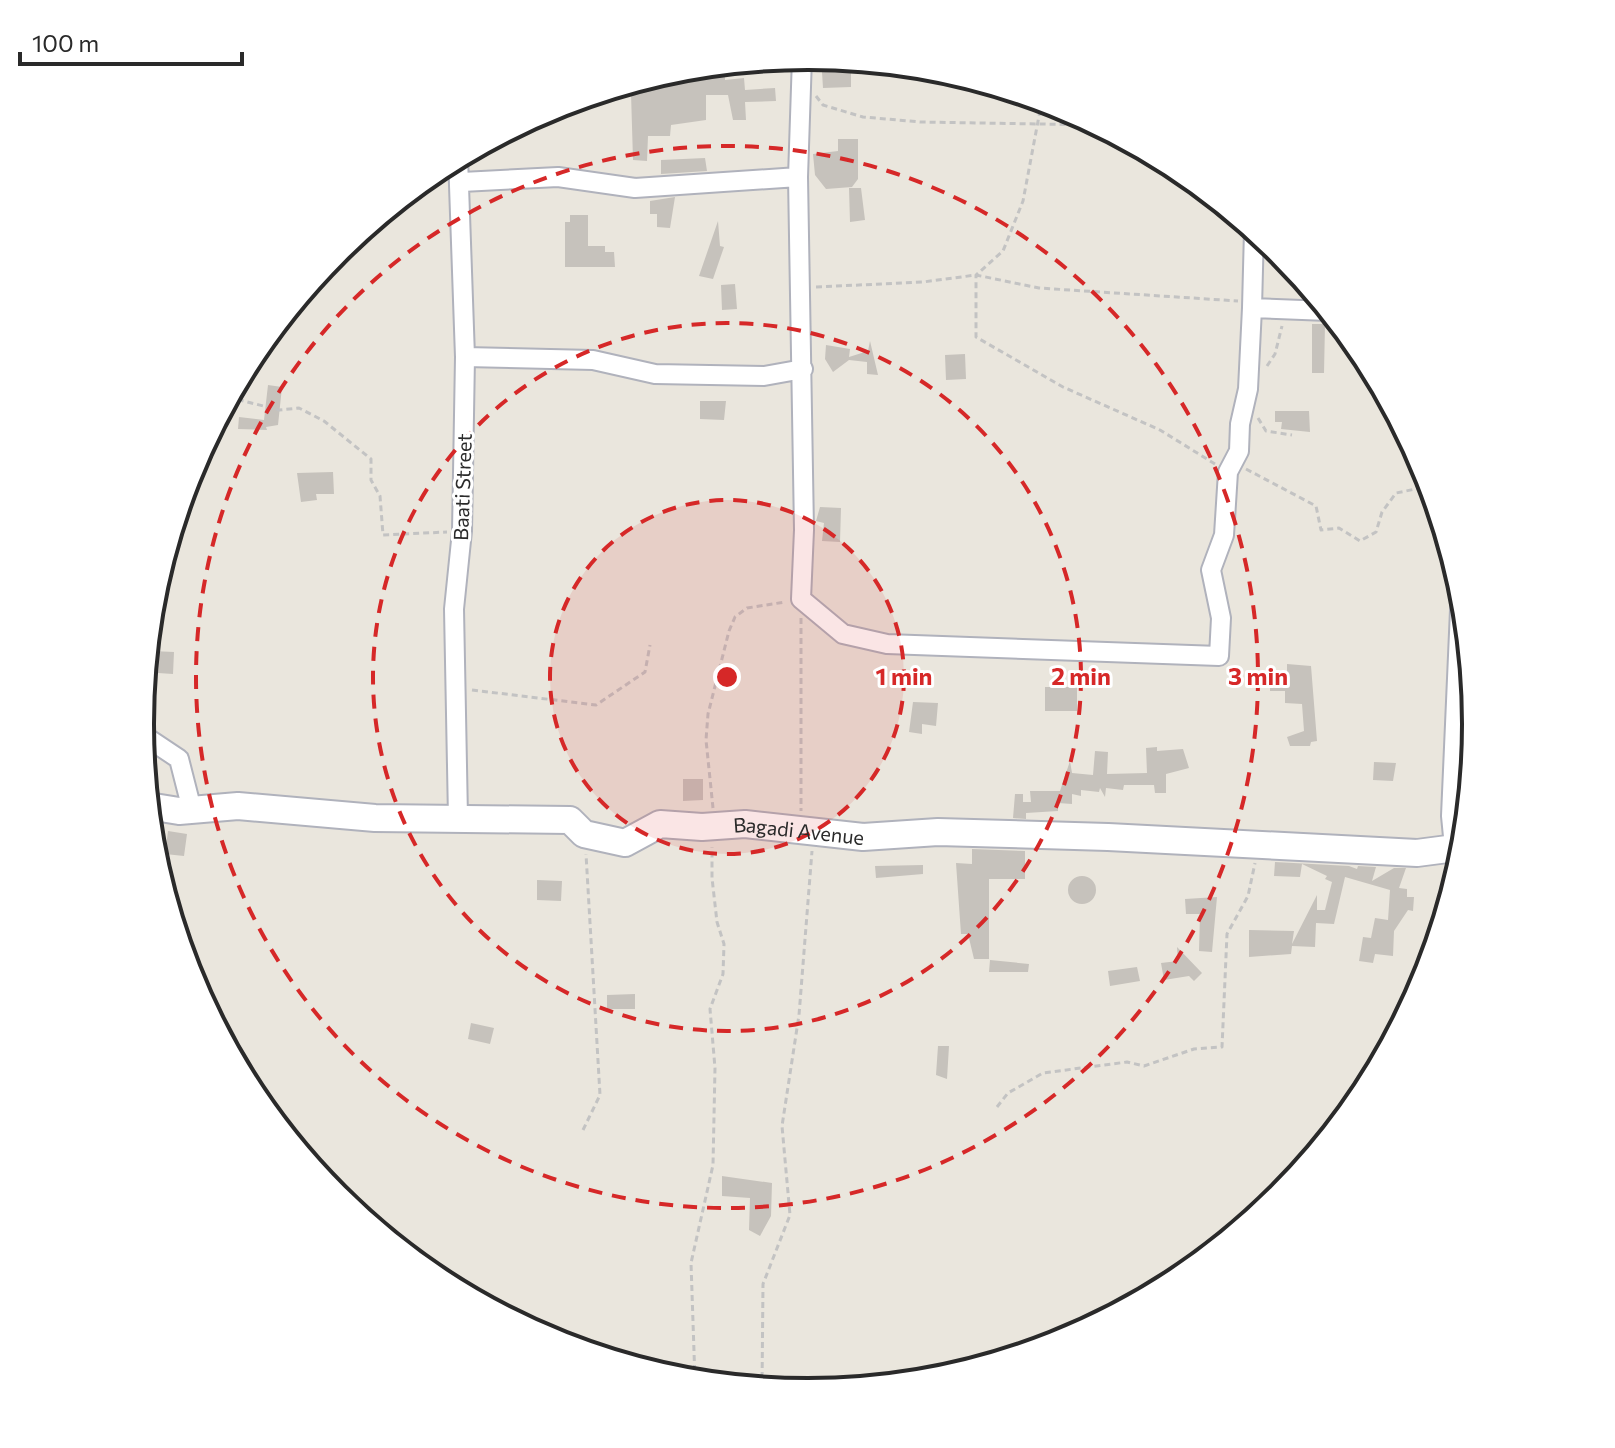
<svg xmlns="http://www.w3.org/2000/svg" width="1615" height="1448" font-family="Commissioner,sans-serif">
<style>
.building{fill:#c6c2bc}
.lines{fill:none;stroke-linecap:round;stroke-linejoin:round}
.street-casing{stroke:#b0b2bc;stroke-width:22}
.secondary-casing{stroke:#b0b2bc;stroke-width:30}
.path{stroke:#c3c3c3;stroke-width:3;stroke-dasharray:6 4;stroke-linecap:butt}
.street{stroke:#fff;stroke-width:18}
.secondary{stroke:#fff;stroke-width:26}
.ring{fill:none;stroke:#d62828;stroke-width:4;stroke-dasharray:14 10}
.labels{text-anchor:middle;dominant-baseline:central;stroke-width:6;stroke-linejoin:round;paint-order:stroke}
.street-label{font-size:20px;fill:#2a2a2a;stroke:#fff}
.rim{fill:none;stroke:#2a2a2a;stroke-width:4}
.centre{fill:#d62828;stroke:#fff;stroke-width:4}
.ring-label{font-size:24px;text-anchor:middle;font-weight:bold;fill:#d62828;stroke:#fff;stroke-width:6;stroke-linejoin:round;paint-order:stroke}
</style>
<rect width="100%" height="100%" fill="#eae6dd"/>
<path class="building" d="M 715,65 L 715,69 L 725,69 L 725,80 L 744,78 L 745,90 L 775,88 L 776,101 L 745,102 L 746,120 L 733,120 L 728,95 L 706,95 L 706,120 L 671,125 L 670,136 L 648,136 L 647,161 L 633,160 L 631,93 L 609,93 L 608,90 L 635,82 L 660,81 L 660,74 L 678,69 Z
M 837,71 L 851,73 L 851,87 L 823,88 L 822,72 Z
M 838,139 L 858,139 L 858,179 L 852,187 L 826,189 L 815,175 L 813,154 L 838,151 Z
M 705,158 L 707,171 L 661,174 L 661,160 Z
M 849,188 L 861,188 L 865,220 L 850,222 Z
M 675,197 L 670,228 L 657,227 L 657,214 L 650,214 L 650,201 Z
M 570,215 L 588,215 L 588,246 L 605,246 L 605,252 L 614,252 L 615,267 L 565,267 L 565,222 L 570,222 Z
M 718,221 L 720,246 L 724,247 L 713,279 L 699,276 Z
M 735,284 L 737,309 L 722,310 L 721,285 Z
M 1312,324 L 1325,324 L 1324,373 L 1312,373 Z
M 870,341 L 878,375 L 867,374 L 867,362 L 849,360 L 833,372 L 825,359 L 826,345 L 850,349 L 849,357 L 868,351 Z
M 965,354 L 966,379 L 946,380 L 945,355 Z
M 268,385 L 282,387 L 278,425 L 266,427 L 267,430 L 238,429 L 239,417 L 264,420 Z
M 700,401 L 726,401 L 724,420 L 700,419 Z
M 1275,411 L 1309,411 L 1310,432 L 1281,429 L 1282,422 L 1275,422 Z
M 333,472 L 334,494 L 316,494 L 317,500 L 301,502 L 297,473 Z
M 820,507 L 841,508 L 840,542 L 822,541 L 824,523 L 816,521 Z
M 152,651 L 174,652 L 173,674 L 158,673 L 158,669 L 151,669 Z
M 1287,664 L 1311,666 L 1317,741 L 1311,742 L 1310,746 L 1290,746 L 1287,737 L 1304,731 L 1302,704 L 1285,703 L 1285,691 L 1270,691 L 1270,677 L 1287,678 Z
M 1045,687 L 1077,687 L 1077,711 L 1045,711 Z
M 913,702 L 938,703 L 936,726 L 922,724 L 922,734 L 909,732 Z
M 1157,747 L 1157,751 L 1183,749 L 1189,768 L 1166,774 L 1166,793 L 1155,793 L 1154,785 L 1124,785 L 1123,790 L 1106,788 L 1105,797 L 1100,788 L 1099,792 L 1081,790 L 1081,796 L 1072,794 L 1072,804 L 1058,803 L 1058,811 L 1026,813 L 1026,819 L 1013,818 L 1015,794 L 1023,794 L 1023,802 L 1031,802 L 1030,791 L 1060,791 L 1070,761 L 1072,773 L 1093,775 L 1095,751 L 1108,752 L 1107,774 L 1147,773 L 1146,748 Z
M 1374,762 L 1396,763 L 1393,781 L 1373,780 Z
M 683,779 L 703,779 L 703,800 L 683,801 Z
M 168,831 L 187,834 L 184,856 L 165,854 Z
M 972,849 L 1025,851 L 1025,879 L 989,879 L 989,959 L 974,959 L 968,934 L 961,934 L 956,863 L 972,864 Z
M 1275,862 L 1349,866 L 1357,869 L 1358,866 L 1376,867 L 1372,881 L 1394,868 L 1406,868 L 1399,888 L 1407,889 L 1407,897 L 1414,897 L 1413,911 L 1408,910 L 1394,931 L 1393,956 L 1375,954 L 1373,963 L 1359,961 L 1363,937 L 1371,938 L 1375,918 L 1388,920 L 1390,890 L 1345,877 L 1334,924 L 1316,923 L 1315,947 L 1292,946 L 1291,954 L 1249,957 L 1249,930 L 1294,931 L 1292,944 L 1317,895 L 1317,910 L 1325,910 L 1332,882 L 1325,879 L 1327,876 L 1302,864 L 1300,877 L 1274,876 Z
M 923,865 L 923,874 L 876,878 L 875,866 Z
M1068 890a14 14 0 1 1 28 0a14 14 0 1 1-28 0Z
M 537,880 L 562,881 L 561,901 L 537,900 Z
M 1217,897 L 1212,952 L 1199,951 L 1200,914 L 1186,914 L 1185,899 Z
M 1177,947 L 1202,973 L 1194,981 L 1189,976 L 1164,980 L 1161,963 L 1178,961 Z
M 990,960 L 1029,964 L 1028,972 L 989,972 Z
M 1137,967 L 1140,981 L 1110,986 L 1108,971 Z
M 635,994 L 635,1009 L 607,1009 L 607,995 Z
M 471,1023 L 494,1028 L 490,1044 L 468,1039 Z
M 938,1046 L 949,1046 L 947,1079 L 936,1075 Z
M 722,1176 L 772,1183 L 771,1216 L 760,1236 L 749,1230 L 750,1198 L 722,1196 Z"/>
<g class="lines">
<defs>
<path id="street" d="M 802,57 L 798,177 L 804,530 L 801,599 L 843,634 L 887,644 L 1219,656 L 1221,618 L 1211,570 L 1224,535 L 1228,472 L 1239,451 L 1240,424 L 1248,389 L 1252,308
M 458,157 L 465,357 L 462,531 L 454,609 L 458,818
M 462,182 L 558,177 L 635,188 L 798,177
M 1254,230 L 1252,308 L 1328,311
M 465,357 L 593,360 L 655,374 L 764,376 L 803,369
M 140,733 L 179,759 L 192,810
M 1454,847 L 1451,816 L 1461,587"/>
<g id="secondary">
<path id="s1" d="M 148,806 L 179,811 L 238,806 L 375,818 L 570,820 L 584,834 L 625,843 L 660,824 L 702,827 L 745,824 L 863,837 L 938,832 L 1108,837 L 1417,853 L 1463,847"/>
</g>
</defs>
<use href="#street" class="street-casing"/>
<use href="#secondary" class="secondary-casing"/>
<path class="path" d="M 816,96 L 823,105 L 863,117 L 921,122 L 1098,125
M 1042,100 L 1023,201 L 1003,251 L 976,275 L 976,337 L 1063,387 L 1160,430 L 1215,464
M 816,287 L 923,282 L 976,275 L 1039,288 L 1238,301
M 1267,366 L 1275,354 L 1282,326
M 228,397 L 279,410 L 299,408 L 324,421 L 371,459 L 371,480 L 380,496 L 383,535 L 447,532
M 1258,418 L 1266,431 L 1292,435
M 1246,469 L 1316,506 L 1321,530 L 1339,528 L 1360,541 L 1376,532 L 1382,512 L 1396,493 L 1430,486
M 801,618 L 801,811
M 472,690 L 596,705 L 645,672 L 650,645
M 713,808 L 706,740 L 708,714 L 729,631 L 735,617 L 747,608 L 785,602
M 997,1107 L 1008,1093 L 1043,1073 L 1127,1062 L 1144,1066 L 1194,1049 L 1222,1047 L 1227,934 L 1248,896 L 1255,863
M 583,1130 L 600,1095 L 586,854
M 695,1381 L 691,1263 L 713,1165 L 715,1068 L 710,1009 L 723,974 L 724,944 L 717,922 L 712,878 L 712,847
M 762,1388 L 763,1284 L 790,1215 L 782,1126 L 799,1015 L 812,851"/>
<use href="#street" class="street"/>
<use href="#secondary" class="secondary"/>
</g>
<circle cx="727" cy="677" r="177" fill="#d62828" fill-opacity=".12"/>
<g class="ring">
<circle cx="727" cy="677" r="177"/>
<circle cx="727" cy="677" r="354"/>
<circle cx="727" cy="677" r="531"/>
</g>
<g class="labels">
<g class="street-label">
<text transform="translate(462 487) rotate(-88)">Baati Street</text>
<text stroke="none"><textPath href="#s1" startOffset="664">Bagadi Avenue</textPath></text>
</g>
</g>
<path d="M0 0H1615V1448H0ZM154 724a654 654 0 1 1 1308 0a654 654 0 1 1-1308 0Z" fill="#fff" fill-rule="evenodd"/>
<path class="rim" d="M154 724a654 654 0 1 1 1308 0a654 654 0 1 1-1308 0Z"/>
<circle cx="727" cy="677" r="12" class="centre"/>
<g class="ring-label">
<text x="904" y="685">1 min</text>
<text x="1081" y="685">2 min</text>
<text x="1258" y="685">3 min</text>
</g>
<path d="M20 52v12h222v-12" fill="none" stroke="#2a2a2a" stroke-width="4"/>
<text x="32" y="52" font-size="24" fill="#2a2a2a" stroke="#ffffff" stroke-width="6" paint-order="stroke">100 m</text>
</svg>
